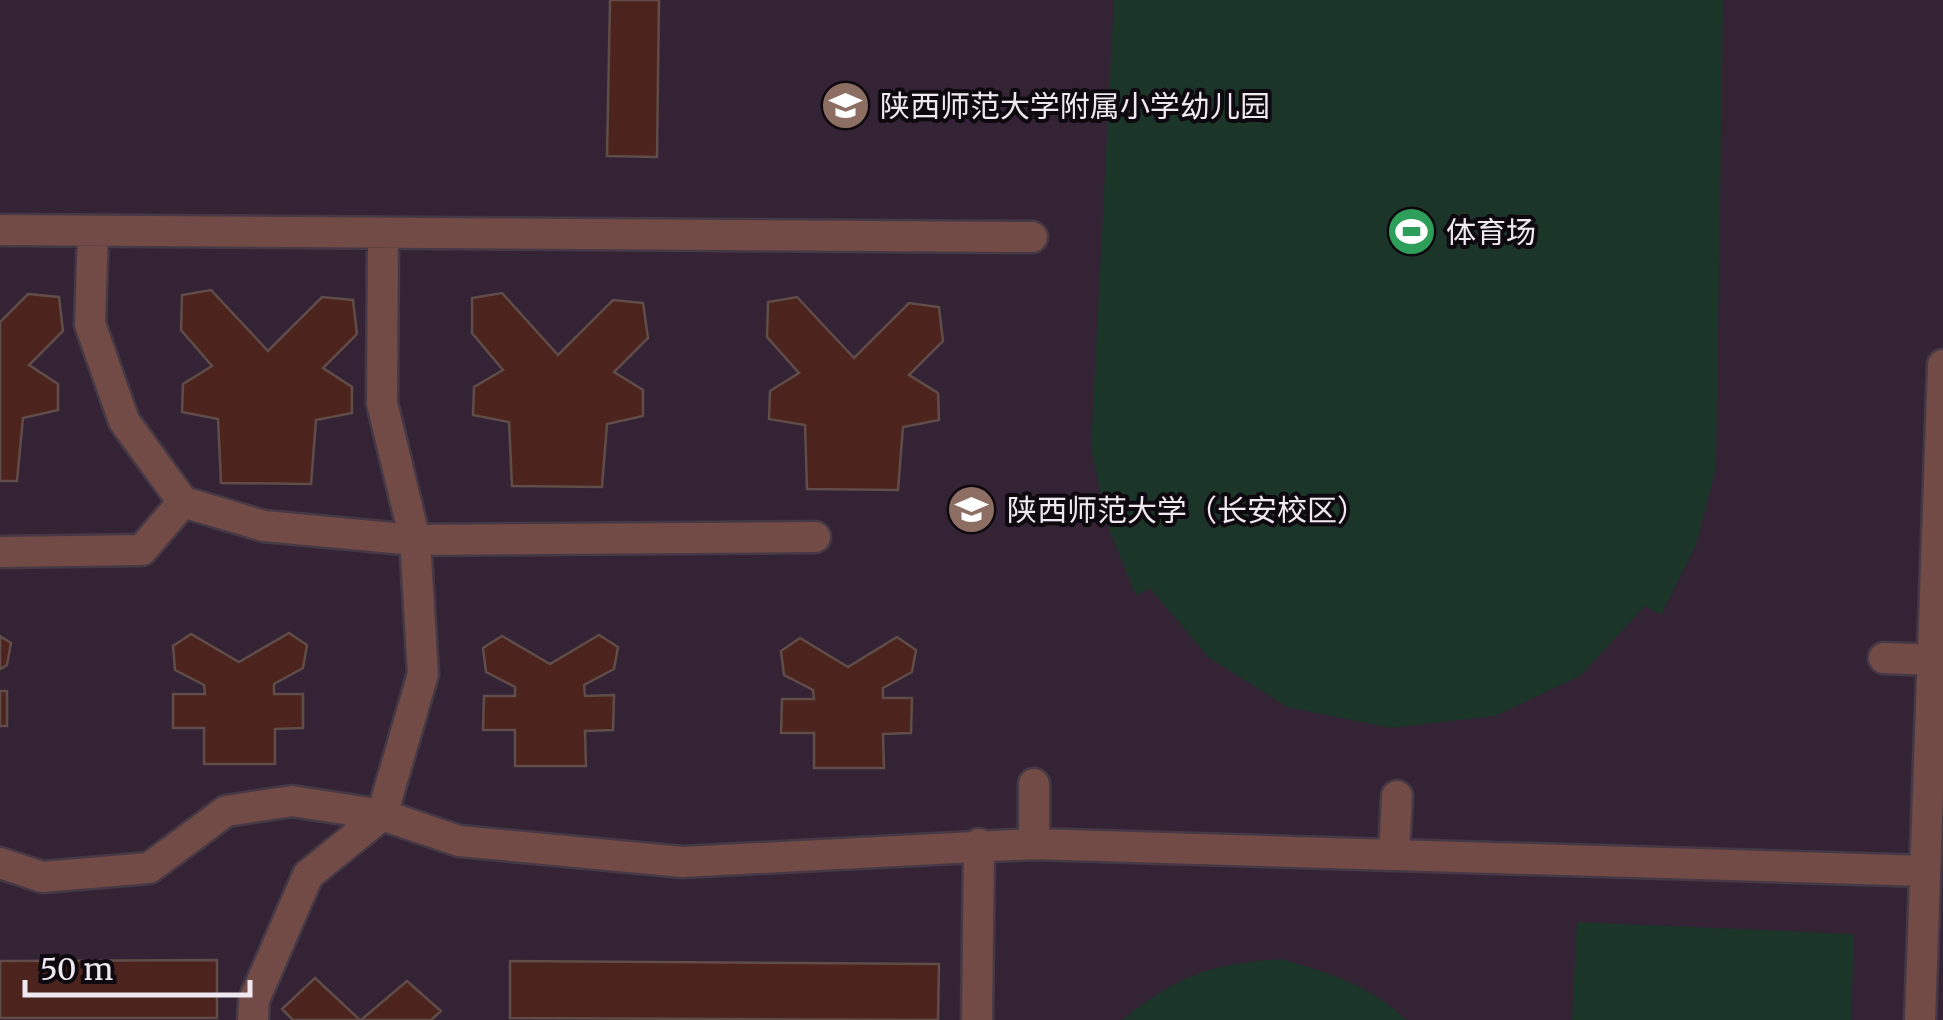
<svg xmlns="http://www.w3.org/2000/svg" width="1943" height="1020" font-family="Merriweather,'Noto Sans SC',serif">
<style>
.built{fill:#332334}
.green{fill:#1c3529}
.building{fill:#4c241d;stroke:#604c48;stroke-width:2.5}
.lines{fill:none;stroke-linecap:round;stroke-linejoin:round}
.minor-casing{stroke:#453945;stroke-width:35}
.minor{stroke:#724a46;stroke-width:30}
.labels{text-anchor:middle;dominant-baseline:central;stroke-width:8;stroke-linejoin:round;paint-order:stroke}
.poi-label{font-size:30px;fill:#f0e8f0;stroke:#0e090e;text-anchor:start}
</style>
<rect width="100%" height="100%" fill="#291d29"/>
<path class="built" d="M 0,0 L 1943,0 L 1943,1020 L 0,1020 Z"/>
<path class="green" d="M 1114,0 L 1723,0 L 1716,468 L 1696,545 L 1661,615 L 1645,606 L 1580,676 L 1495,716 L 1391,728 L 1287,707 L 1208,657 L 1150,588 L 1136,596 L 1107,524 L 1091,447 Z
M 1577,922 L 1854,934 L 1851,1020 L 1572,1020 Z
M 1282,959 C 1328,973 1371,985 1406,1020 L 1122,1020 C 1179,975 1209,964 1282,959 Z"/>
<path class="building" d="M 610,0 L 659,0 L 657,157 L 607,156 Z
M 211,290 L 268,351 L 322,297 L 353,300 L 357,334 L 323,368 L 352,387 L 352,413 L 316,420 L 311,484 L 221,483 L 218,419 L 182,412 L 183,384 L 212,366 L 181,330 L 182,295 Z
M 502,293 L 558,355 L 613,300 L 643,303 L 648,338 L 614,372 L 643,390 L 643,416 L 607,424 L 602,487 L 512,486 L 509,422 L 473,415 L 474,387 L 503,370 L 472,333 L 472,298 Z
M 28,294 L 59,297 L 63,331 L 29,365 L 58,384 L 58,410 L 23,418 L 17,481 L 0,481 L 0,322 Z
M 797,297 L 854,358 L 909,303 L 939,307 L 943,341 L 909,375 L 938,393 L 939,420 L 903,427 L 898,490 L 807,489 L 805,425 L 769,419 L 770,391 L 799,373 L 767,337 L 768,302 Z
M 289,633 L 307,645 L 303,668 L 274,684 L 274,694 L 303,694 L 303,728 L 275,729 L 275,764 L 204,764 L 204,728 L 173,728 L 173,694 L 205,694 L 204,685 L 175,670 L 173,646 L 191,634 L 239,662 Z
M 599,635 L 618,647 L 614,669 L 584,685 L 585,696 L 614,695 L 613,730 L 585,731 L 586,766 L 515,766 L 515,730 L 483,730 L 484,696 L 515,696 L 515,687 L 486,672 L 483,648 L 502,636 L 550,664 Z
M 0,636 L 11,643 L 7,665 L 0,669 Z
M 897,637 L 916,650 L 912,672 L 883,688 L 883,698 L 912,698 L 911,733 L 883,734 L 884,768 L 814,768 L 814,733 L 781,733 L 782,699 L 814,699 L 813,690 L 784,675 L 781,651 L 800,638 L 848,667 Z
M 0,691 L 7,691 L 7,726 L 0,726 Z
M 217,960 L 217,1018 L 0,1018 L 0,961 Z
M 510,961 L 939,964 L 938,1020 L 510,1018 Z
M 315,978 L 360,1020 L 293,1020 L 282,1009 Z
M 407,981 L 441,1011 L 431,1020 L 361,1020 Z"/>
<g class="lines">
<defs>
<path id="minor" d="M 0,230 L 1032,237
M 93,232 L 90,324 L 124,421 L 183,502 L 264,526 L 415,540 L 815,537
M 0,552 L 142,550 L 183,502
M 1884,658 L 1932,660
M 1034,844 L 1034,784
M 1394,854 L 1397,796
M 0,863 L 42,877 L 149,868 L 226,811 L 292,801 L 382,815 L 459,841 L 683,862 L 1034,844 L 1925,871
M 253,1020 L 254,1000 L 308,875 L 382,815 L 423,674 L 415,540 L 382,403 L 383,234
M 977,1020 L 979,844
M 1920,1020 L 1943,365"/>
</defs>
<use href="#minor" class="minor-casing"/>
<use href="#minor" class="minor"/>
</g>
<defs>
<symbol id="school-disc" viewBox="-11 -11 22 22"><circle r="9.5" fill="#8d6e63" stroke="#0e090e"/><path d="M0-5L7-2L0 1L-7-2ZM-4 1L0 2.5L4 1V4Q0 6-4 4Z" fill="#fff"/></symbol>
<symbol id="stadium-disc" viewBox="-11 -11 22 22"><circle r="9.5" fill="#2e9e5b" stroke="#0e090e"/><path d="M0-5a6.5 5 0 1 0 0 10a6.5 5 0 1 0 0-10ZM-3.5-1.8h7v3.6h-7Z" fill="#fff"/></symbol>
<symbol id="university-disc" viewBox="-11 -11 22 22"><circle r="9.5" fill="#8d6e63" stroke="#0e090e"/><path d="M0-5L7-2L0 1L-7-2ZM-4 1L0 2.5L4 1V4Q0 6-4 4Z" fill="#fff"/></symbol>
</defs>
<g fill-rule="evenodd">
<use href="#school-disc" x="818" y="78" width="55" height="55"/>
<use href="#stadium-disc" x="1384" y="204" width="55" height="55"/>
<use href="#university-disc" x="944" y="482" width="55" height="55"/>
</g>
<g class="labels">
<g class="poi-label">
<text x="880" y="106">陕西师范大学附属小学幼儿园</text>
<text x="1446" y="232">体育场</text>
<text x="1007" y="510">陕西师范大学（长安校区）</text>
</g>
</g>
<path d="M25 980v15h225v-15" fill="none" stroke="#f0e8f0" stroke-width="5"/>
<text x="40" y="980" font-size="30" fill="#f0e8f0" stroke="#0e090e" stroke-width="8" paint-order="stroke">50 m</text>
</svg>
